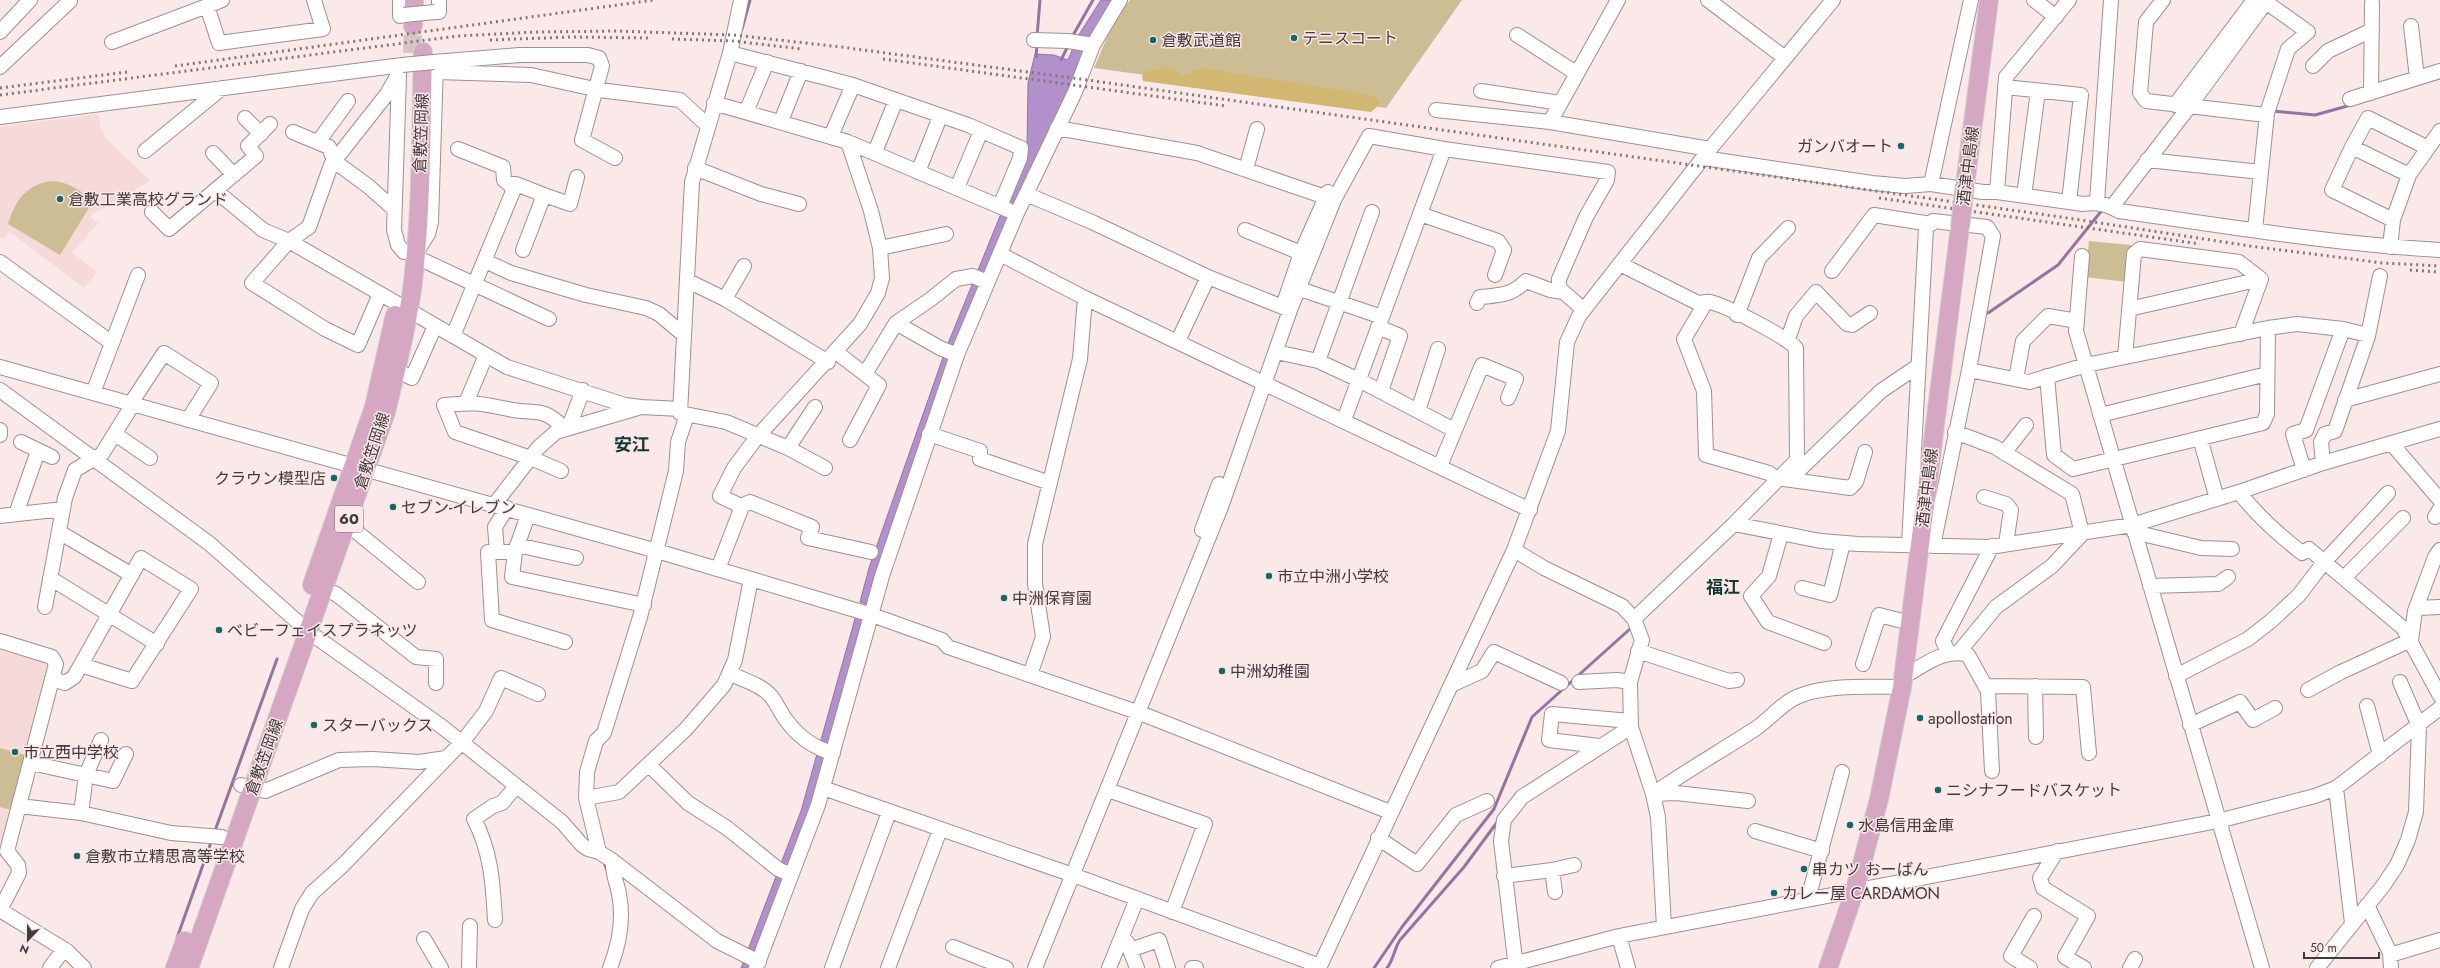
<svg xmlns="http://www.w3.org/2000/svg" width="2440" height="968" font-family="Jost,'Noto Sans JP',sans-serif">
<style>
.built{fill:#f5dad9}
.green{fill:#cdbd94}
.forest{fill:#d2b773}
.water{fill:#b290cc;stroke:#9076a0}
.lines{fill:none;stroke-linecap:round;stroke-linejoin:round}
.stream{stroke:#9076a0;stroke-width:3}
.major-tunnel{stroke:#d6c5c5;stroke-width:18;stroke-dasharray:18 9;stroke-linecap:butt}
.minor-casing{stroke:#a08f8f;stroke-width:16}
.major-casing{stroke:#cecccc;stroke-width:20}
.minor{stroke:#fff;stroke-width:14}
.major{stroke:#d5a7c2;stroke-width:18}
.rail{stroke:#827777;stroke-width:3;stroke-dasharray:2 4;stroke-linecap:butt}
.minor-bridge-casing{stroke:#a08f8f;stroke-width:16;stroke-linecap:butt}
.major-bridge-casing{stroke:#cecccc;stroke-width:20;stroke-linecap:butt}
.minor-bridge{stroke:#fff;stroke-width:14}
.major-bridge{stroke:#d5a7c2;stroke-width:18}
.poi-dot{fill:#186665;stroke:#fbe8e8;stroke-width:1.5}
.labels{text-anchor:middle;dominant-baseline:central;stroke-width:3;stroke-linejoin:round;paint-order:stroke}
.shield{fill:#fbe8e8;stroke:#796e6e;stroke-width:1}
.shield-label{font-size:15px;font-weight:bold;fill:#413a3a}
.poi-label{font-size:16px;fill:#413a3a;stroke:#fbe8e8;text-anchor:start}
.street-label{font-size:16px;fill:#413a3a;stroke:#fbe8e8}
.neighbourhood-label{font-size:17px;font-weight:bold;fill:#143736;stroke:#fbe8e8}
.quarter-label{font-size:18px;font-weight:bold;fill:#143736;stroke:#fbe8e8}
</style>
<rect width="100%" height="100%" fill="#fbe8e8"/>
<path class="built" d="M 98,114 L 101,129 L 107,139 L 150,181 L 90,216 L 98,223 L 72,252 L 97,272 L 84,288 L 10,232 L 3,239 L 0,237 L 0,127 Z
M 0,647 L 53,662 L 5,843 L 0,841 Z"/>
<path class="green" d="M 1130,0 L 1462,0 L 1386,108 L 1094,68 L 1113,23 Z
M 53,181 C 71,183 81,190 92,203 L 60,255 L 8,224 C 15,201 27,183 53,181 Z
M 2089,241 L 2131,245 L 2127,282 L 2085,277 Z
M 0,748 L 26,755 L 11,810 L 0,807 Z"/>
<path class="forest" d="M 1166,67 L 1174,68 L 1181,76 L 1203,68 L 1376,96 L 1380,104 L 1371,112 L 1143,81 L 1142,76 L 1145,72 Z"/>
<path class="water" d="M 1101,0 L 1115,0 L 1068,90 L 1036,161 L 870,605 L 860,602 L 869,568 L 947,346 L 1027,150 L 1028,83 L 1035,54 L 1054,55 L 1068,60 L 1078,36 Z
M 856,615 L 862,617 L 865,623 L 816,796 L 753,968 L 741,968 L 801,811 Z"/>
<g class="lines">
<path class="stream" d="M 742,29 L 750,0
M 1037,37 L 1040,0
M 1072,37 L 1093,0
M 1036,57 L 1037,44
M 1061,60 L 1068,46
M 2272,111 L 2315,115 L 2351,105
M 1988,313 L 2058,265 L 2103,209
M 216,828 L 277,659
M 603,860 L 608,873
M 177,938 L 210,845
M 1374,968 L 1402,927 L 1494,809 L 1532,717 L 1631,628
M 1387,968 C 1394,959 1394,949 1400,940 L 1464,867 L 1498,821"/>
<path class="major-tunnel" d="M 412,53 L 413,26"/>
<defs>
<path id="minor" d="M 222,0 L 207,6 L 219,43 L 323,29 L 314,0
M 400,0 L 400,16 L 404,15
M 741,0 L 730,53 L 692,182 L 680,413 L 726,422 L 788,448 L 825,468
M 1618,0 L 1550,122 L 1710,149
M 1708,0 L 1785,58
M 2034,0 L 2056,17
M 2163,0 L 2146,22 L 2140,93 L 2146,101 L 2266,115
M 435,12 L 439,12 L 439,0
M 2411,26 L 2417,78
M 0,32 L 30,0
M 1517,35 L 1576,73
M 1034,40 L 1068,41 L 1093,45
M 112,42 L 207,6
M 730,53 L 853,85 L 968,125 L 1021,148 L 1020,158 L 1000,206
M 434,62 L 519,55 L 588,55 L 599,58 L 602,66 L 582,140 L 615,158
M 2313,66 L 2328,51 L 2372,30
M 0,67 L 70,1 L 68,0
M 436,72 L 531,75 L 599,90 L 680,100 L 707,125
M 399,76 L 394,230 L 398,245 L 404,252
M 2005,87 L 2081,95 L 2069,202
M 1481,91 L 1560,103
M 2371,93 L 2372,3
M 2350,99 L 2440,71
M 714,103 L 848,142 L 1008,210
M 2175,105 L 2254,0
M 1436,110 L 1550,122
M 746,112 L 767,62
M 0,117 L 402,65
M 245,118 L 261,134
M 781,121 L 801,71
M 1057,128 L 1197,153 L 1334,200
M 293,132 L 329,147 L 334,161 L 368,186 L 394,209
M 831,136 L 853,85
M 318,142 L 348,101
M 2352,147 L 2368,118 L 2428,148
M 458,149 L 503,167 L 504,180 L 509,184 L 516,184 L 544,195 L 523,250
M 1444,149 L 1608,172 L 1607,180 L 1586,217 L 1559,279 L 1559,288 L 1584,310
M 145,151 L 222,88
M 875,152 L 896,100
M 213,153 L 234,175
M 1703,158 L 1872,183 L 1905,186 L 1931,184 L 1983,192 L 1997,192 L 2006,77 L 2069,0
M 2147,160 L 2261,172
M 695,168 L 761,194 L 799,204
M 1246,169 L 1257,129
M 918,172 L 940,117
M 1931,184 L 1971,0
M 957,188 L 981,131
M 216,191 L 263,230 L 289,241 L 507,367 L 625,405 L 641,407
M 1997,192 L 2083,204 C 2098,202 2106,204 2119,211 C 2226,226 2333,244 2440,250
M 1026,194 L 1092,222 L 1208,277 L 1290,310
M 544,195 L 570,204 L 577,177
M 2024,196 L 2038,91
M 2097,202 L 2111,0
M 2112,207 L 2189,107 L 2266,2
M 152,212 L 169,229 L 256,156 L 248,146 L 270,124
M 1420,214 L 1498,241 L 1504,250 L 1495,275
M 2393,220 L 2332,190 L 2352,147 L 2409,175
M 1245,230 L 1301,253
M 2255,230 L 2267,113 L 2288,49 L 2308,32 L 2263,0
M 2390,247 L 2393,220 L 2409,175 L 2440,131
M 880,248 L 946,234
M 416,253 L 428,234 L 431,222 L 436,64
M 1000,254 L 1085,298 L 1530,510
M 2082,256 L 2076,331 L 2262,968
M 416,257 L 549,319
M 485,261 L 511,273 L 586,295 L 646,308 L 659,314 L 684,335
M 0,262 L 112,343
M 1620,264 L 1698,303 C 1702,303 1707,301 1710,302 C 1727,306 1785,336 1796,348 L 1797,460 L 1734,524 L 1634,619
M 1832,271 L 1874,215 L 1931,224
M 688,281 L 725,299 L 828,362
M 1300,289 L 1382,317
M 380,294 L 358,345 L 325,329 L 252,283 L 289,241 L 309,227 L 331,165 L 387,94 L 399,73
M 725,299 L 744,266
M 1706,302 L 1684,339 L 1704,391 L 1706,455 L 1769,473 L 1777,480
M 1477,303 L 1480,297 C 1501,295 1510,296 1526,281 L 1550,290 L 1563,292
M 1283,306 L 1301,253 L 1328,192
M 2129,309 L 2261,279
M 1737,315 L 1759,258 L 1788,228
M 896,323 L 931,299 L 956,279 L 973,276 L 987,282
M 1378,327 L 1400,336 L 1381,391
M 2268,328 L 2297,324 L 2343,329 L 2306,430 L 2293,434 L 2304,470
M 2343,329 L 2368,335
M 453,336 L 516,184
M 1788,339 L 1796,316 L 1816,292 L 1847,324 L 1852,325 L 1870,313
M 1178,341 L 1208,277
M 836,352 L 879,385 L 850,440
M 1276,352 L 1318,361 L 1359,380 L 1454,430
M 2125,357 L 2134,254 L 2140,249 L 2239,262 L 2261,279 L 2241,334
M 1318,361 L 1372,212
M 0,367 L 657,551 L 872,615 L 942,640 L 948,647 L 1140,713 L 1390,812
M 396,370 L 412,378 L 435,326
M 1969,370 L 2029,382 L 2086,365 L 2268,328 L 2267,414 L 2263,423 L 2073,469 L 2054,455 L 2047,376
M 865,374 L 896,323 L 940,348 L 957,355
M 2016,379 L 2023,341 L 2048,316 L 2077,321
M 0,390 L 210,544 L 309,632 L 441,726 L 562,822 L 582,845 L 588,849 L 599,852 L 613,861 L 717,941 L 759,962
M 93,393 L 138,275
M 2345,400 L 2440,374
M 131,403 L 164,353 L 211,383 L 188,420
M 466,403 L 486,355
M 1418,411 L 1438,349
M 2100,415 L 2267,374
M 569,427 L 583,390
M 0,430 L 0,435
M 1955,432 L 1995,447 L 2072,494 L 2082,533
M 115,434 L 150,458
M 929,434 L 980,451 L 980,459 L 1050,483
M 2200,438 L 2217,499
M 21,442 L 52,457
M 2391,443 L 2440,500
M 788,448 L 815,407
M 2004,453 L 2026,425
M 2323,463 L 2321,442 L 2325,434 L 2335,431 L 2368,336 L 2380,276
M 1440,466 L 1482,365 L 1516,379 L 1508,398
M 561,471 L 531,458 L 455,432 L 444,405 C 472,402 480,403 508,409 C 535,415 541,405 564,428
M 1793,476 L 1881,391 L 1918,366
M 1784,479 L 1850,488 L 1856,482 L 1865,452
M 2239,492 C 2257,516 2279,535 2302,553 L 2309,549 L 2403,628 L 2440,696
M 1984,497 L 2006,504 L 2011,510 L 2006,544
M 494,505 L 538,448 L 556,432 L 641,407 L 681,409
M 741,506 L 750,502 L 812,527 L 808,538 L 871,552
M 16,514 L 38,451
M 528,515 L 515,552 L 512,577 L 644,605
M 0,516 L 63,509
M 2435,517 L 2440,509
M 347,524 L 418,582
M 1734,524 L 1821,541 L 1858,544 L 1990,547 L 2132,525 L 2239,492 L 2323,463 L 2440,429
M 1202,530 L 1219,484
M 59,532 L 132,575
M 2134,532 L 2201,548 L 2232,549
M 1781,534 L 1769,576 L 1751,596 L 1768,622 L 1824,643
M 1909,544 L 1926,228 L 1933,221 L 1987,227 L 1993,236 L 1969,370 L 1933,546
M 517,545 L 576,558
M 1514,550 L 1544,568 L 1622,606 L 1634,619 L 1642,640 L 1630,682 L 1631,727 L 1653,794 L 1658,817 L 1664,927
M 497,552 L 495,527 L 507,508
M 515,552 L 488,552 L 492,620 L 565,642
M 718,569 L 741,509 L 741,506 L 720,496 L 734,468 L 757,437 L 860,324 L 878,293 L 882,278 L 880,248 L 871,211 L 848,142
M 2345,577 L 2403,518
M 50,578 L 157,644
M 2150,586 L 2218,584 L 2228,577
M 1802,588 L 1830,595 L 1843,543
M 324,589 L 336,594 L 416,657 L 436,659 L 436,683
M 45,607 L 65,498 L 75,470 L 102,454 L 133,404
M 2417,608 L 2440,607
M 0,641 L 52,657 L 56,664 L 7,851 L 18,865 L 19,873 L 0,910
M 1638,651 L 1729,681 L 1737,680
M 1948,652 L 1943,641 L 1992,546
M 1959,652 L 1996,607 L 2052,566 L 2084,532
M 1863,664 L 1879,615 L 1910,623
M 731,674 C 743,680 759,684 769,694 C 776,701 780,712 786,720 C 798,736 813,748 833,753
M 1030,675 L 1043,637 L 1035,584 L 1035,544 L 1080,359 L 1085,298
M 2176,676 L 2248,639 L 2271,621 L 2299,595 L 2325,561 L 2388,493
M 1903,677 C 1923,666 1945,647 1968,655 L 1988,691 L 1992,771
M 53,679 L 65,683 L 74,677 L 141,558 L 191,589 L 132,681 L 81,665
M 1579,682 L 1617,680 L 1630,682
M 1451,685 L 1482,671 L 1494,652 L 1561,683
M 1985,686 L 2083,687 L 2089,753
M 2035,686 L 2036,737
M 2308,690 L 2341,672 L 2411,640 L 2415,611 L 2435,557 L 2440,550
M 2367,706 L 2380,755
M 2190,725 L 2240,702 L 2253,720 L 2275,708
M 1599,746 L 1549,740 L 1552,714 L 1630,721
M 31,763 L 113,781 L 126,754
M 649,765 L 688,803 L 727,828 L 778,869 L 791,875
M 241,785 L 265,791 L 339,760 L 373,759 L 419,762 L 446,758
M 823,788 L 1073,875 L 1320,966
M 2336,788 L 2352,923
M 1108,790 L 1205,824 L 1172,912
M 1653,794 C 1686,771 1721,751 1755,729 C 1770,719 1783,702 1799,696 C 1828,684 1871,687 1902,687
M 1654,794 L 1676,793 L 1748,801
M 586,798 L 619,792 L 686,729 L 724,685 L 735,660 L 751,579
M 19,806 L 81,813 L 171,833 L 222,837
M 81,813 L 86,775 L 101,740
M 1755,831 L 1822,851
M 1378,838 L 1417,864 L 1456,815 L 1487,801
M 2057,851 L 2040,878 L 2043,888 L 2088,916 L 2065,957 L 2084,968
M 599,852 L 586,798 L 587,772 L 596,741 L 604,733 L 640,617 L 676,471 L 678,442 L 687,415
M 1552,870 L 1555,892
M 1504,876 L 1552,870 L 1574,865
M 1808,899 L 1842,772
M 2367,905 L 2390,953 L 2391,968
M 0,910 L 67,951 L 84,968
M 495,920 C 493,884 491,851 474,819 L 493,806 L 502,803 L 516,786
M 1619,936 L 1628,968
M 424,939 L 441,968
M 1127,942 L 1137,968
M 953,947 L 1006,968
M 1130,950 L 1159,940 L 1168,968
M 2390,955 L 2440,940
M 50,968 L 64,949
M 281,968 L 302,909 L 312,893 L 343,865 L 464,740 L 486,711 L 501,678 L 538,694
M 469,968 L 470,926
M 610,968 C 619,945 624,919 619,894 C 617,883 612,873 613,861
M 756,968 L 818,805 L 882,576 L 957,355 L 1017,213 L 1075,92 L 1093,45 L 1120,0
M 832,968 L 889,812
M 888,968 L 940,830
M 1035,968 L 1221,507 L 1290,310 L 1334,200 L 1369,136 L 1444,149 L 1344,420
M 1109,968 L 1137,899
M 1192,968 L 1196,968
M 1319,968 L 1514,550 L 1558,431 L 1567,342 L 1579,316 L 1710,149 L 1833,0
M 1498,968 L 1619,936 L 2218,821 L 2315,796 L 2336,788 L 2440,708
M 1516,968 L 1501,841 L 1504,820 L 1522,797 L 1631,727
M 2030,968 L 2011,956 L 2034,916
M 2130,968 L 2135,959
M 2317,968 L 2383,886 L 2397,865 L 2408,840 L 2416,812 L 2419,726 L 2400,682"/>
<path id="major" d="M 413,26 L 414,0
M 1965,185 L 1989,0
M 312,585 L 374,407 L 395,315
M 175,968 L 185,941
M 189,968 L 386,412 C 397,366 409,320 414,273 C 422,200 421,125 423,52
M 1828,968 L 1855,890 L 1879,799 L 1902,687 L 1960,227"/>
</defs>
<use href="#minor" class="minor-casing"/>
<use href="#major" class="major-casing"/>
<use href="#minor" class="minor"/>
<use href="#major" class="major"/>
<path class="rail" d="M 672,39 L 733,41 L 802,49
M 490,40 L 570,37 L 650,38
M 883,59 L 1226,106
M 175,66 L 654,0
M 0,88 L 127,72
M 0,95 L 458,36 L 536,32 L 617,31 L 734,35 L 841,47 L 1080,79 L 2061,217 L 2250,246 L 2383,263 L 2440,266
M 1879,198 L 2200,244
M 2410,270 L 2438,272"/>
<defs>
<path id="minor-bridge" d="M 404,15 L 435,12
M 402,65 L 434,62"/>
<path id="major-bridge" d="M 1960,227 L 1965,185"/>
</defs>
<use href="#minor-bridge" class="minor-bridge-casing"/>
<use href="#major-bridge" class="major-bridge-casing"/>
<use href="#minor-bridge" class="minor-bridge"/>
<use href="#major-bridge" class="major-bridge"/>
</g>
<g class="poi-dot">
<circle cx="1294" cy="38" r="4"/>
<circle cx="1153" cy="40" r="4"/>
<circle cx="1901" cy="146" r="4"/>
<circle cx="60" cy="199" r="4"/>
<circle cx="334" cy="478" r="4"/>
<circle cx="393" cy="507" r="4"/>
<circle cx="1269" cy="576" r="4"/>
<circle cx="1004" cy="598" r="4"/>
<circle cx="219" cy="630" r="4"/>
<circle cx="1222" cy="671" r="4"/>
<circle cx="1920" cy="718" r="4"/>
<circle cx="314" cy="725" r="4"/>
<circle cx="15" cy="752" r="4"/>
<circle cx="1938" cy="790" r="4"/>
<circle cx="1850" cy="825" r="4"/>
<circle cx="77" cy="856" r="4"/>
<circle cx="1804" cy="869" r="4"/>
<circle cx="1774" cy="893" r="4"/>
</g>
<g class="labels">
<rect class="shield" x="335" y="506" width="28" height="26" rx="3"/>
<g class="shield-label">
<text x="349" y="519">60</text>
</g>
<g class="poi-label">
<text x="1302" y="38">テニスコート</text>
<text x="1161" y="40">倉敷武道館</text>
<text x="1893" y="146" text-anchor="end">ガンバオート</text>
<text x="68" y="199">倉敷工業高校グランド</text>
<text x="326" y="478" text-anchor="end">クラウン模型店</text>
<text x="401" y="507">セブン-イレブン</text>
<text x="1277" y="576">市立中洲小学校</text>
<text x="1012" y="598">中洲保育園</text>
<text x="227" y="630">ベビーフェイスプラネッツ</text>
<text x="1230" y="671">中洲幼稚園</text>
<text x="1928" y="718">apollostation</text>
<text x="322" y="725">スターバックス</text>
<text x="23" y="752">市立西中学校</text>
<text x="1946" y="790">ニシナフードバスケット</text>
<text x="1858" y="825">水島信用金庫</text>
<text x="85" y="856">倉敷市立精思高等学校</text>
<text x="1812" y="869">串カツ おーばん</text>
<text x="1782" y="893">カレー屋 CARDAMON</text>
</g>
<g class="street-label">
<text transform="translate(421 133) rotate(-88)">倉敷笠岡線</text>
<text transform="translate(1968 166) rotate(-83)">酒津中島線</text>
<text transform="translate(372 451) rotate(-72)">倉敷笠岡線</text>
<text transform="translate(1927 488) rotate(-83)">酒津中島線</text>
<text transform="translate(264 757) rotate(-70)">倉敷笠岡線</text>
</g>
<g class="neighbourhood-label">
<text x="1723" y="587">福江</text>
</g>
<g class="quarter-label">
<text x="632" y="445">安江</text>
</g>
</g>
<g transform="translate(28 940) rotate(202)" stroke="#fbe8e8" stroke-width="3" paint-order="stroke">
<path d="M0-3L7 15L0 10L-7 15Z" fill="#413a3a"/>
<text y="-6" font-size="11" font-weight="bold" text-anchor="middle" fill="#413a3a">N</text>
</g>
<path d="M2304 952v6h75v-6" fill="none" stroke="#413a3a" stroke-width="2"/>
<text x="2310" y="952" font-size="12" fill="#413a3a" stroke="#fbe8e8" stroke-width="3" paint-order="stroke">50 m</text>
</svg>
